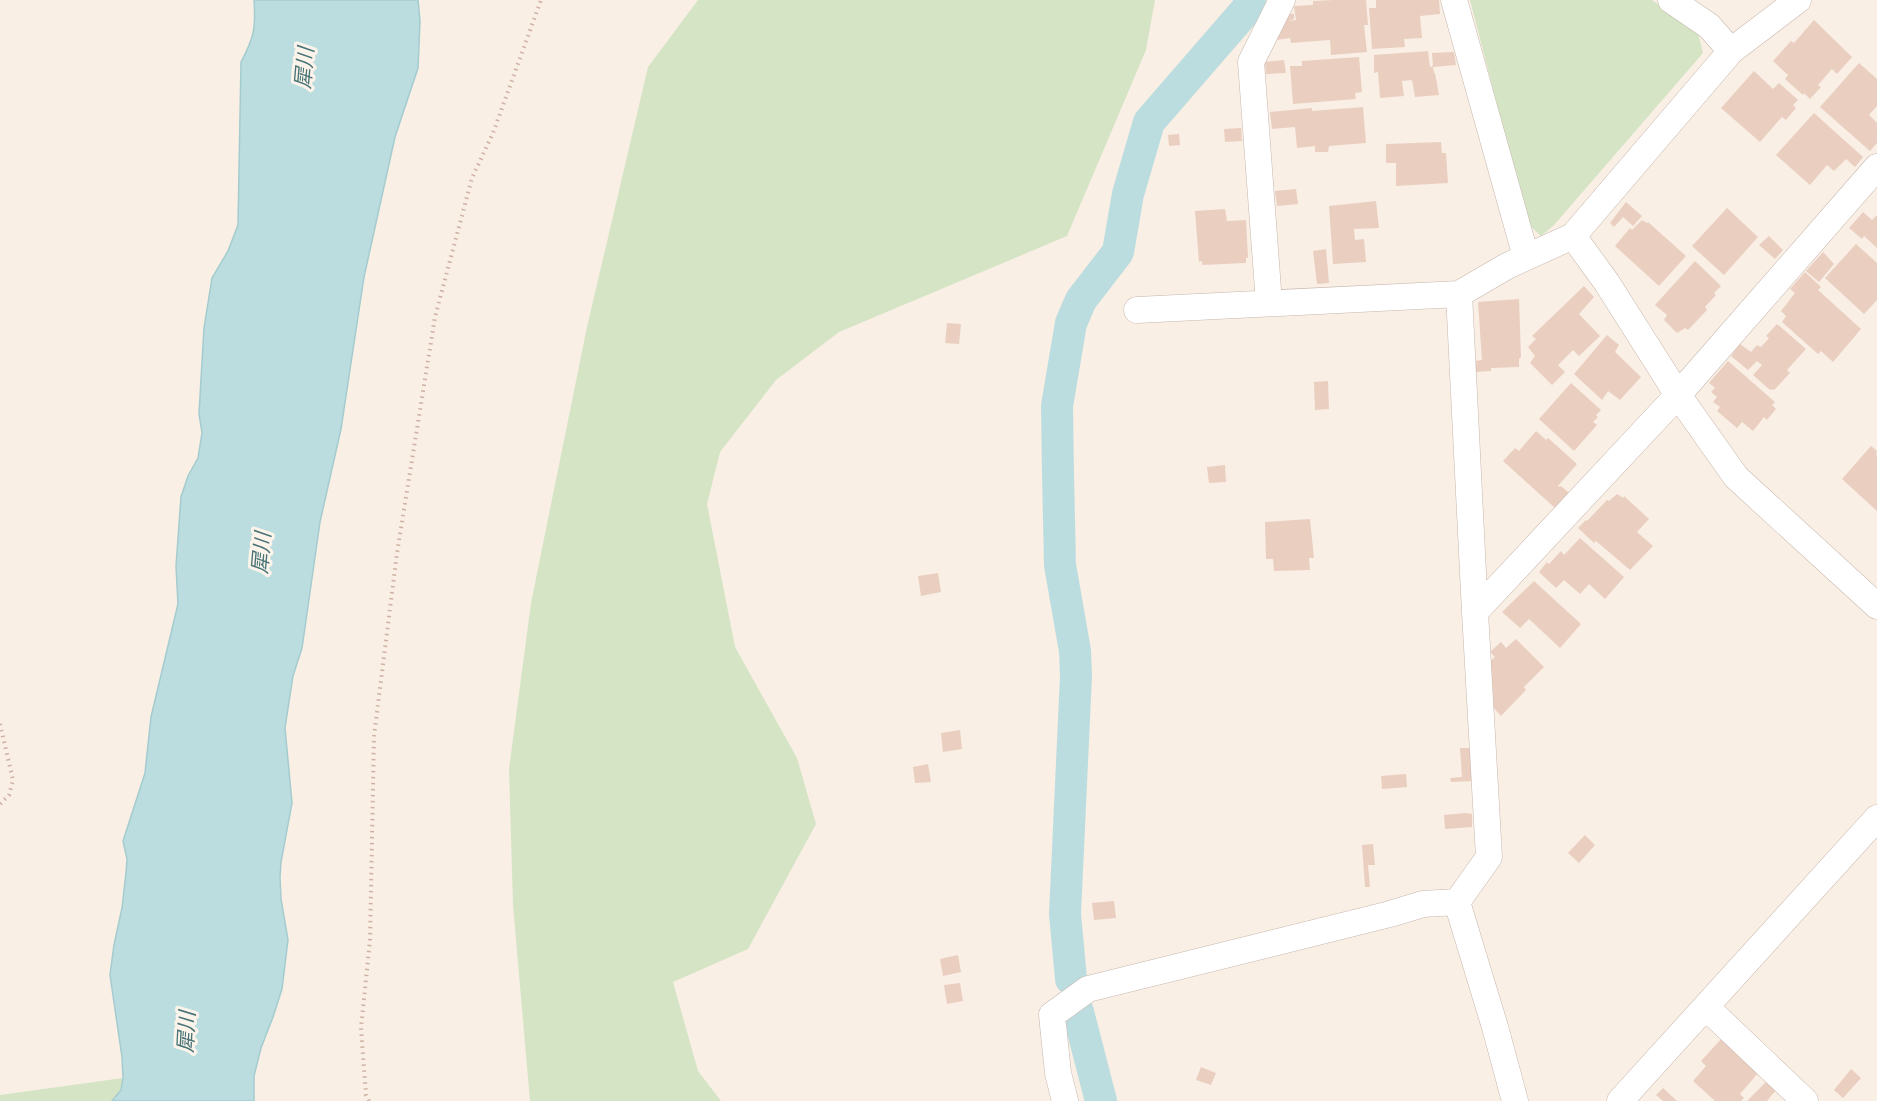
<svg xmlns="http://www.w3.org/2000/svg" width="1877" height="1101" font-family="Raleway,'Noto Sans JP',sans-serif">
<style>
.green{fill:#d4e4c5}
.water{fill:#bcdddf;stroke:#a4cccf;stroke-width:1.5}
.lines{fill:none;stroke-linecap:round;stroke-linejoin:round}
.canal{stroke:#bcdddf;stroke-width:32}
.building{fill:#eacec0}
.street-casing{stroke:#c8b7ad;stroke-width:27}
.path{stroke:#cfb1a4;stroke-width:4;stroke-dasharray:1.5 4.5;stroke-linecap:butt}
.street{stroke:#fff;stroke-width:26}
.labels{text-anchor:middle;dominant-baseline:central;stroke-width:6;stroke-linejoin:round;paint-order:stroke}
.water-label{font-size:21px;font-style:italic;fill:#477377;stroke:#fcf4ea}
</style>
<rect width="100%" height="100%" fill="#f9efe5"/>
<path class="green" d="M 698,0 L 1155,0 L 1146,50 L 1067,236 L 839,332 L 776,380 L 720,452 L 707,504 L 735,647 L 797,758 L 816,824 L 748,949 L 673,982 L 698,1071 L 721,1101 L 530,1101 L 513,905 L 509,769 L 531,603 L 587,327 L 648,67 Z
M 1470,0 L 1652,0 L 1698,33 L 1703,53 L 1554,225 L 1541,236 L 1528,224 Z
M 123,1078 L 121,1090 L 112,1101 L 0,1101 L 0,1095 Z"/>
<path class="water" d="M 254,0 L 418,0 L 420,21 L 418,68 L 395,137 L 364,277 L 341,429 L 320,522 L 302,648 L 293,676 L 285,728 L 292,803 L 281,862 L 280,877 L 281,899 L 288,940 L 282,989 L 273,1017 L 261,1048 L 254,1076 L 254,1101 L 112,1101 L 121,1090 L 123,1078 L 122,1057 L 110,975 L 114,945 L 122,908 L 126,873 L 127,859 L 123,841 L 145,773 L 151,717 L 178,604 L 176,566 L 181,497 L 188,476 L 198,458 L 202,433 L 199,414 L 204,328 L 212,278 L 228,251 L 238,225 L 241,62 C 254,38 256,28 254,0 Z"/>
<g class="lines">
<path class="canal" d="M 1071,979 L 1065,914 L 1076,676 L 1075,651 L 1060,565 L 1058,475 L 1057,406 L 1071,323 L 1081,300 L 1118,252 L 1128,194 L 1149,122 L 1247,9 L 1250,0
M 1078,1012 L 1101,1101"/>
</g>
<path class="building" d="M 1334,0 L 1366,0 L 1368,25 L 1364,25 L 1367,52 L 1331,55 L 1330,40 L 1291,43 L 1290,38 L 1276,40 L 1290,14 L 1294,14 L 1294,19 L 1289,21 L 1296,20 L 1294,6 L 1313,5 L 1313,1 Z
M 1376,0 L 1439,0 L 1440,14 L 1420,16 L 1422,38 L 1404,39 L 1405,47 L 1372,49 L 1369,8 L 1376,8 Z
M 1814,20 L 1852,57 L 1837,74 L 1832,69 L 1818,85 L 1821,87 L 1810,99 L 1804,93 L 1803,95 L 1785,79 L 1788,75 L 1773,61 L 1791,41 L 1794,43 Z
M 1428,51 L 1430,67 L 1433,66 L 1434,73 L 1435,73 L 1439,95 L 1415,97 L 1412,80 L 1402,81 L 1404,96 L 1380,98 L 1378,72 L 1374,73 L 1374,55 Z
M 1454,52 L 1456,65 L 1433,67 L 1432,53 Z
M 1359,57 L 1362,92 L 1355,93 L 1356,99 L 1293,104 L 1290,66 L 1302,66 L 1302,61 Z
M 1284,60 L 1286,73 L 1266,74 L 1265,62 Z
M 1859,63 L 1877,79 L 1877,106 L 1869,115 L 1877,123 L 1877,143 L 1870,151 L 1820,107 Z
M 1754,71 L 1773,89 L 1779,83 L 1798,100 L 1793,105 L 1796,108 L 1786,120 L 1782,117 L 1760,142 L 1721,108 Z
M 1363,107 L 1366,143 L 1329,146 L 1328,152 L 1315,152 L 1315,146 L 1297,148 L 1295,127 L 1272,129 L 1270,112 L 1312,108 L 1312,111 Z
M 1814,113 L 1863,157 L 1855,167 L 1846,159 L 1834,171 L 1827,165 L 1810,185 L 1776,155 Z
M 1241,128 L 1242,141 L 1225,142 L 1224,129 Z
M 1179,134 L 1180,145 L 1169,146 L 1168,135 Z
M 1441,142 L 1442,153 L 1446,153 L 1448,183 L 1396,186 L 1396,163 L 1386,163 L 1386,144 Z
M 1296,189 L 1298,204 L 1277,206 L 1275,191 Z
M 1376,201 L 1379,228 L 1354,229 L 1355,240 L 1364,239 L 1366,262 L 1333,264 L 1329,206 Z
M 1626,202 L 1642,216 L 1633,226 L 1623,217 L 1614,227 L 1610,223 Z
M 1727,208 L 1758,237 L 1724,275 L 1692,246 Z
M 1225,209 L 1227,221 L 1246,220 L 1248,258 L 1246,258 L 1246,263 L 1202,265 L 1202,261 L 1199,262 L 1195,211 Z
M 1863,212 L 1872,220 L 1877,215 L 1877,248 L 1864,236 L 1862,239 L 1849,228 Z
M 1642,220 L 1647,223 L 1648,222 L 1686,256 L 1659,286 L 1615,246 L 1630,228 L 1632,230 Z
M 1769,236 L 1783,250 L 1775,259 L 1759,245 Z
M 1856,244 L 1877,263 L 1877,300 L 1864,314 L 1825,278 Z
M 1326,249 L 1329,283 L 1317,284 L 1313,251 Z
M 1823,252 L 1834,264 L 1819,282 L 1806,271 Z
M 1695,261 L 1721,286 L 1714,293 L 1716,295 L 1705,307 L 1707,310 L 1688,330 L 1685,328 L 1677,333 L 1664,320 L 1667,315 L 1655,305 Z
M 1805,272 L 1821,287 L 1818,290 L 1861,329 L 1833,362 L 1821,351 L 1818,354 L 1782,322 L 1786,316 L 1781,311 L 1795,293 L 1790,289 Z
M 1584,286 L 1594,297 L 1579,314 L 1600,336 L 1579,356 L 1573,350 L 1558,365 L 1565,372 L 1552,385 L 1530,363 L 1535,356 L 1528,347 L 1536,339 L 1532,336 Z
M 1519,299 L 1521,357 L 1519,359 L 1519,367 L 1491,368 L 1491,371 L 1476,372 L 1475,361 L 1482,360 L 1478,302 Z
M 947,323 L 961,324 L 959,344 L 945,343 Z
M 1777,324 L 1806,349 L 1787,370 L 1790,373 L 1774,390 L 1771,389 L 1770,390 L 1753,375 L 1762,365 L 1757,361 L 1748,370 L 1731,356 L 1740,344 L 1751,352 L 1757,345 L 1761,347 L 1769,338 L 1766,336 Z
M 1607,335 L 1619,345 L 1615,352 L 1641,377 L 1620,400 L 1608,391 L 1602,400 L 1574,374 Z
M 1728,361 L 1775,402 L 1772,405 L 1776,409 L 1767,420 L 1764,417 L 1753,431 L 1742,422 L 1737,428 L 1717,411 L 1720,407 L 1713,402 L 1717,397 L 1711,392 L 1715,388 L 1709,383 Z
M 1328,381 L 1329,409 L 1315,410 L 1314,382 Z
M 1571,383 L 1601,410 L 1596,415 L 1598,417 L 1593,422 L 1597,425 L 1574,451 L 1539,419 Z
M 1536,431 L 1546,440 L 1548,438 L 1577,464 L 1558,486 L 1560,487 L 1561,486 L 1569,493 L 1555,508 L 1503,461 L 1515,448 L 1519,451 Z
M 1871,446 L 1877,451 L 1876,455 L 1877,456 L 1877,511 L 1842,479 Z
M 1225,465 L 1226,482 L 1209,483 L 1207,467 Z
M 1617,494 L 1623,498 L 1624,496 L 1649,519 L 1637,532 L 1653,546 L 1630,570 L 1596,541 L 1594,543 L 1578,528 L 1586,520 L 1587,521 L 1607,500 L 1609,501 Z
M 1310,519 L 1314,558 L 1309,558 L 1310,570 L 1274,571 L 1273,559 L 1266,559 L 1265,522 Z
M 1580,538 L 1624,577 L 1605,599 L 1589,584 L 1580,594 L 1564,580 L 1556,588 L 1539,572 L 1547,562 L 1549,564 L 1561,551 L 1564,555 Z
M 938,573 L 941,592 L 921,596 L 918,576 Z
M 1534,581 L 1581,624 L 1560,648 L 1529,619 L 1520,628 L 1502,612 Z
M 1516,639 L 1544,667 L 1524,687 L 1526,690 L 1501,716 L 1488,702 L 1494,696 L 1487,689 L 1492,683 L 1486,676 L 1484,667 L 1495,657 L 1490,652 L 1501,642 L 1506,648 Z
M 960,730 L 962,749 L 943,752 L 941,733 Z
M 1460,748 L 1475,748 L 1474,781 L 1451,782 L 1450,778 L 1462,777 Z
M 928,764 L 931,782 L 915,783 L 913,767 Z
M 1406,774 L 1407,787 L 1382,789 L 1381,776 Z
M 1466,813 L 1472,814 L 1472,827 L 1445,829 L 1444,815 Z
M 1585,835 L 1595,845 L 1579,863 L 1568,853 Z
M 1373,844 L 1375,865 L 1368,865 L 1370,887 L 1365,887 L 1362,845 Z
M 1114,901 L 1116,918 L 1094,920 L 1092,903 Z
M 958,955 L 961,972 L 943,976 L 940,959 Z
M 960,983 L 963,1001 L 947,1004 L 944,985 Z
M 1722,1038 L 1759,1072 L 1740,1094 L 1744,1098 L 1741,1101 L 1715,1101 L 1693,1081 L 1706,1066 L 1701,1061 Z
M 1201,1067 L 1216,1073 L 1211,1085 L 1196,1080 Z
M 1851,1069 L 1861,1078 L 1843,1098 L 1834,1090 Z
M 1766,1082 L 1776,1090 L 1767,1101 L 1747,1101 Z
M 1663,1088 L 1677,1101 L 1663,1101 L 1656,1095 Z"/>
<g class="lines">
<defs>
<path id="street" d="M 1454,0 L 1526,257
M 1671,0 L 1709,26 L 1731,51
M 1573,236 L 1607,283 L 1678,395 L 1736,477 L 1877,606
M 1459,294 L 1475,612 L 1678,395 L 1877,167
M 1269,303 L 1251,62 L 1282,0
M 1137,310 L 1459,294 L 1507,266 L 1573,236 L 1731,51 L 1798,0
M 1457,902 L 1489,857 L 1475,612
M 1706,1007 L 1805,1101
M 1065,1101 L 1058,1073 L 1052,1015 L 1088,989 L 1390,914 L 1423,904 L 1457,902 L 1495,1027 L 1515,1101
M 1620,1101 L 1877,818"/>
</defs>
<use href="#street" class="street-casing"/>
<path class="path" d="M 0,724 L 13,780 L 9,795 L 0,804
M 369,1101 L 366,1095 L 361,1028 L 370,940 L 374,736 L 397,553 L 435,317 L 472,178 L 493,133 L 541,0"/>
<use href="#street" class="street"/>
</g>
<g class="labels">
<g class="water-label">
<text transform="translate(304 68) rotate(-85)">犀川</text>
<text transform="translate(261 553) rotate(-85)">犀川</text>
<text transform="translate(186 1032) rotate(-87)">犀川</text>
</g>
</g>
</svg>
